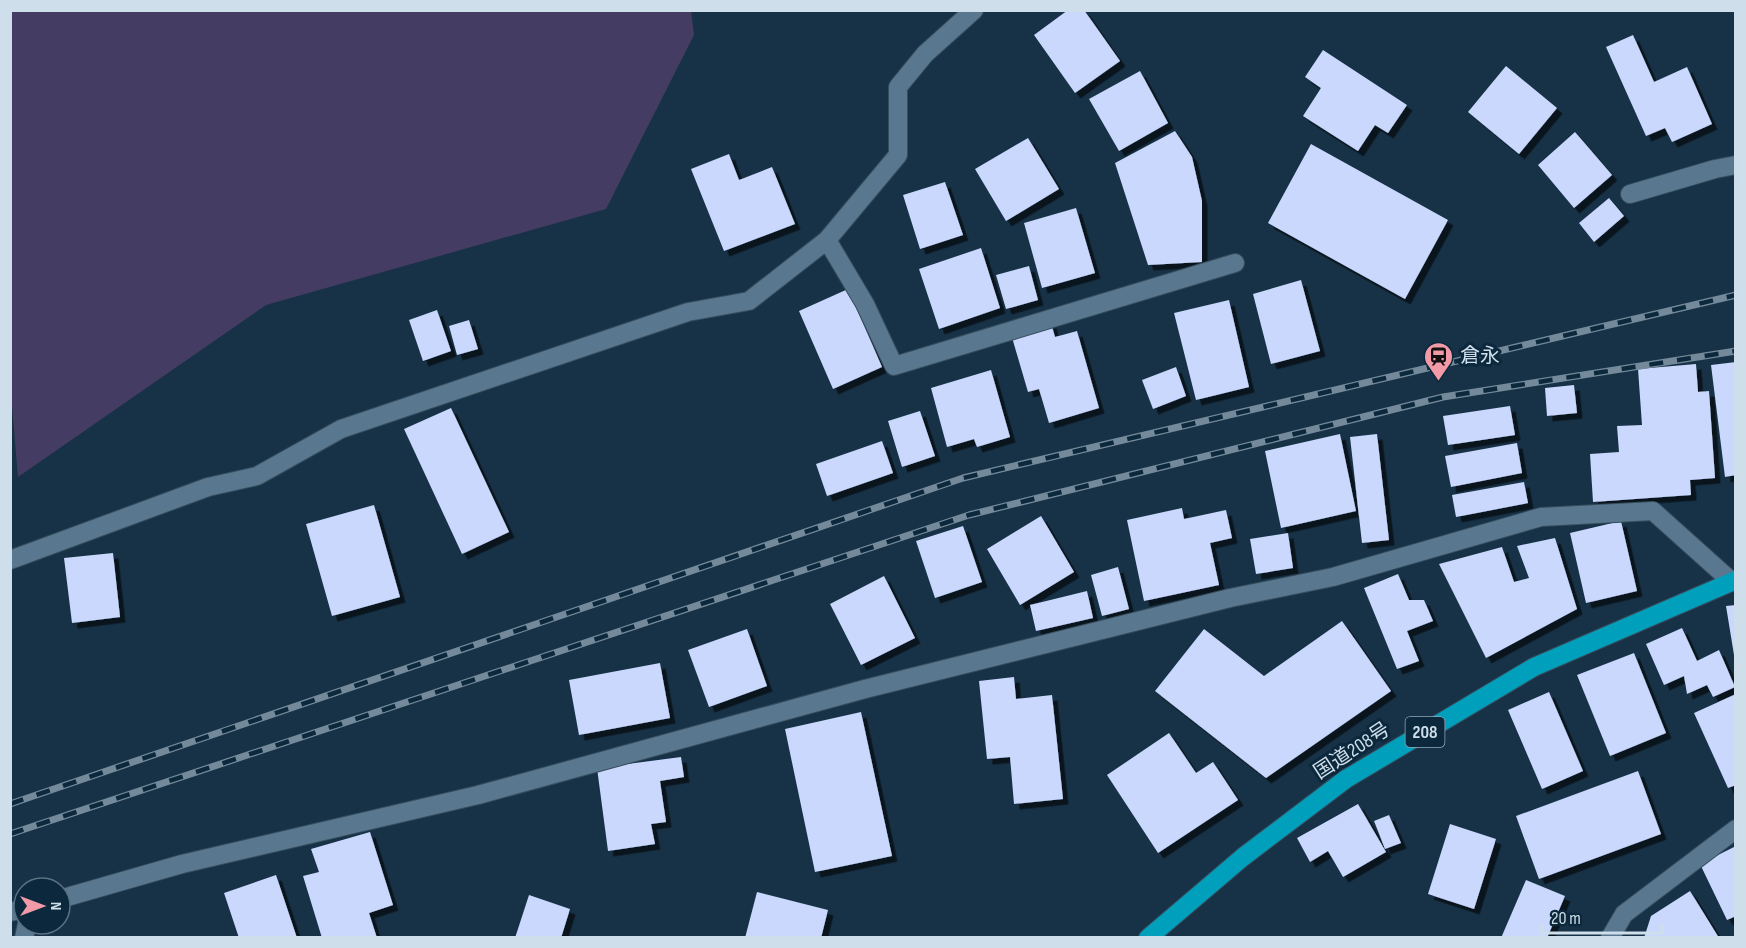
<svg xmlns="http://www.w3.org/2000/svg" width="1746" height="948" font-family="'Sofia Sans Condensed','Noto Sans JP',sans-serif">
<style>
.green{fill:#443c63}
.building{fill:#c9d8fc;filter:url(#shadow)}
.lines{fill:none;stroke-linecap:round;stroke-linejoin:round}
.street-casing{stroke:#364d5d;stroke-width:20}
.highway-casing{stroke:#364d5d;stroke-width:20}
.street{stroke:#59778e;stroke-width:18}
.highway{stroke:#009fbc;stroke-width:18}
.rail-casing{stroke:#748a9a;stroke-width:7}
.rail{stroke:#0c283c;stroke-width:4.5;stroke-dasharray:14;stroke-linecap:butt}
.labels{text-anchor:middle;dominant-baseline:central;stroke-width:6;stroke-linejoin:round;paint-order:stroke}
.shield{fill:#0c283c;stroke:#94a7b6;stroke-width:1.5}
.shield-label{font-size:18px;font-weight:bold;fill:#cedeea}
.poi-label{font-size:20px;fill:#cedeea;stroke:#0c283c;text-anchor:start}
.street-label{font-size:20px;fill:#cedeea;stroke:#0c283c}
</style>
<defs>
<filter id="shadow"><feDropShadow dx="5.5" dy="5.5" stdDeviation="0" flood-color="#0009"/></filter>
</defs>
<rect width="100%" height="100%" fill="#173247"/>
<path class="green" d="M 691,10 L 694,35 L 606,209 L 266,305 L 18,477 L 10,383 L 11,11 Z"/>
<path class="building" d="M 1068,10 L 1084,10 L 1120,61 L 1075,93 L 1034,35 Z
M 1633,35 L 1654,82 L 1687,67 L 1712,124 L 1672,142 L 1665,128 L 1646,136 L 1606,47 Z
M 1323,50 L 1407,105 L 1388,133 L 1375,125 L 1358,151 L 1303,116 L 1321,88 L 1305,77 Z
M 1506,66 L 1557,108 L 1519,154 L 1468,112 Z
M 1140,71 L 1168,123 L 1119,151 L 1089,99 Z
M 1175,131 L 1192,157 L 1202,201 L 1202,262 L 1148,265 L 1115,163 Z
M 1575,132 L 1612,175 L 1574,208 L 1538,165 Z
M 1028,138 L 1059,189 L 1006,221 L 975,169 Z
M 1311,144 L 1448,220 L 1405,299 L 1268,223 Z
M 729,154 L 739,180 L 772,167 L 795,224 L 724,251 L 691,169 Z
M 945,182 L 963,235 L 920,249 L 903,195 Z
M 1609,198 L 1624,216 L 1594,242 L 1579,223 Z
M 1076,208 L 1095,273 L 1042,288 L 1024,223 Z
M 981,248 L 1000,308 L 939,329 L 919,269 Z
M 1029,266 L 1038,300 L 1006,309 L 996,275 Z
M 1301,280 L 1320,351 L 1271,364 L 1253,294 Z
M 848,289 L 882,367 L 833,389 L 799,311 Z
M 1229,300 L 1249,387 L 1196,400 L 1174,313 Z
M 437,310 L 451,351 L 423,361 L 409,320 Z
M 469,320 L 478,349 L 457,355 L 449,326 Z
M 1051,323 L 1055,337 L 1077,331 L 1099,408 L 1049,423 L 1039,389 L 1028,392 L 1011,334 Z
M 1736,362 L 1736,475 L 1725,477 L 1711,365 Z
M 1696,364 L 1698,392 L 1709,391 L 1715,478 L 1690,480 L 1691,495 L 1593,502 L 1590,454 L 1619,452 L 1617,426 L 1642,425 L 1638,369 Z
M 1176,367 L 1186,396 L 1153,409 L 1142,380 Z
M 991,370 L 1010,437 L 977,447 L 974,439 L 947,447 L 931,388 Z
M 1574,385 L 1577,413 L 1547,416 L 1545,388 Z
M 1510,406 L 1515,435 L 1448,445 L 1443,416 Z
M 451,408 L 509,532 L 462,554 L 404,429 Z
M 920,411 L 935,456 L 902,467 L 888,421 Z
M 1340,434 L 1356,511 L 1281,528 L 1265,451 Z
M 1377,434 L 1389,540 L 1362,543 L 1350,437 Z
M 882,441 L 893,473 L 827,496 L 816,464 Z
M 1517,443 L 1522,473 L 1451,487 L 1445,456 Z
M 1524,482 L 1528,503 L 1456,517 L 1452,495 Z
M 374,505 L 400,597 L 332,616 L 306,524 Z
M 1182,508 L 1184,519 L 1226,510 L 1232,538 L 1210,543 L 1219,585 L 1144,601 L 1127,520 Z
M 1041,516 L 1074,572 L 1020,605 L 987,549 Z
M 1621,521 L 1637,591 L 1586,603 L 1570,533 Z
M 963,526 L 982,582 L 935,598 L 916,541 Z
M 1288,533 L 1293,568 L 1256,574 L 1250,539 Z
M 1555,538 L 1577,609 L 1486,658 L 1439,564 L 1502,547 L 1514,582 L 1529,578 L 1517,546 Z
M 113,553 L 120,617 L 72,623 L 64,558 Z
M 1118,567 L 1129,609 L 1102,616 L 1091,575 Z
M 1398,574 L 1409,600 L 1424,600 L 1433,621 L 1407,631 L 1419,661 L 1397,669 L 1364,588 Z
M 884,576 L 915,638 L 861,665 L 830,604 Z
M 1087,591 L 1093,618 L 1036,631 L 1030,605 Z
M 1736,605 L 1736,655 L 1734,655 L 1726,606 Z
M 1342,621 L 1391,691 L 1266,778 L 1155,691 L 1204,629 L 1264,676 Z
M 1682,628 L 1697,661 L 1719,650 L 1735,687 L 1713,697 L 1707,685 L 1687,694 L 1684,676 L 1664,685 L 1646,644 Z
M 747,629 L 767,686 L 709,707 L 688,650 Z
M 1634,653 L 1666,733 L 1610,756 L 1577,675 Z
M 660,663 L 670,718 L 579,735 L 569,680 Z
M 1014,677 L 1016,699 L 1052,695 L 1063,799 L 1014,804 L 1010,757 L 987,759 L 979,681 Z
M 1549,692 L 1583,771 L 1542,789 L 1508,710 Z
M 1736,694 L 1736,785 L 1728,788 L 1694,713 Z
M 861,712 L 892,856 L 815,872 L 785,729 Z
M 1169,733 L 1196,773 L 1213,762 L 1238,800 L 1158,853 L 1107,775 Z
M 681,757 L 684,777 L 660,781 L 666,822 L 651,824 L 655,844 L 608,851 L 597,768 Z
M 1638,771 L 1661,834 L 1539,879 L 1516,816 Z
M 1358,804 L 1386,852 L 1343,877 L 1328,851 L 1310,862 L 1297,838 Z
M 1389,815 L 1401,843 L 1385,849 L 1374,821 Z
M 1450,824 L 1496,839 L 1474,909 L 1428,894 Z
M 370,832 L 393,905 L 369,913 L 377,938 L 322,938 L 303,876 L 319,872 L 311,849 Z
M 1736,846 L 1736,916 L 1727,920 L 1700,864 Z
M 276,875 L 297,938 L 239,938 L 224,893 Z
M 1526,880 L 1565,896 L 1547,938 L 1501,938 Z
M 1690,891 L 1719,938 L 1644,938 L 1651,916 Z
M 757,892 L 828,910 L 821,938 L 745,938 Z
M 529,895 L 570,909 L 561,938 L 515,938 Z"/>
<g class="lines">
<defs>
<path id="street" d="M 1630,194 L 1715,169 L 1736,165
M 827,240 L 865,304 L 894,366 L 1235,263
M 10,560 L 208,487 L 257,476 L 341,429 L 688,312 L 749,301 L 827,240 L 898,155 L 898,87 L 925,54 L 974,10
M 60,899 L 182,864 L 478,795 L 865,689 L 1230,598 L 1333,577 L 1541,517 L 1653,511 L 1731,581
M 10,912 L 24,909
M 24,938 L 27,924
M 1610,938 L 1624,914 L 1736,829"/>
<path id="highway" d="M 1148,938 L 1243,857 L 1346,779 L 1534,667 L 1736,580"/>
</defs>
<use href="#street" class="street-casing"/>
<use href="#highway" class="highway-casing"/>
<use href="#street" class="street"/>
<use href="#highway" class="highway"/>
<defs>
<path id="rail" d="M 10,804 L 963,478 L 1736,295
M 10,834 L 969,515 L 1443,397 L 1736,351"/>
</defs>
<use href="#rail" class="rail-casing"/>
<use href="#rail" class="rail"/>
</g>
<defs>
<symbol id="station-pin" viewBox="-11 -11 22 30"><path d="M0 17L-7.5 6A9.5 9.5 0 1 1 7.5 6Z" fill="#f39aa9" stroke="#0c283c"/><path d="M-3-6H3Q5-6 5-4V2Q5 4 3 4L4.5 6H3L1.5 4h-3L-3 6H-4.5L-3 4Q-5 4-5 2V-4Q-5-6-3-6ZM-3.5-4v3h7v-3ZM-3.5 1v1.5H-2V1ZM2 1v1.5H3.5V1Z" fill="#111"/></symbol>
</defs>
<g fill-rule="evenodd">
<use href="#station-pin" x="1422" y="340" width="33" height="45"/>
</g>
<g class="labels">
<rect class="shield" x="1405.5" y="717" width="39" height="30" rx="4.5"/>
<g class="shield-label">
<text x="1425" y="732">208</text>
</g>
<g class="poi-label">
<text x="1460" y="356">倉永</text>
</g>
<g class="street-label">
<text transform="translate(1352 751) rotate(-33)">国道208号</text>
</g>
</g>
<rect width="1746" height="948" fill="none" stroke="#cedeea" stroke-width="24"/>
<g transform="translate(42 906) rotate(90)"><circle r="28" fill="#0c283c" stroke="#5a7182" stroke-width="1.5"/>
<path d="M0-4.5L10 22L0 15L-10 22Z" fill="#f39aa9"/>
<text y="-9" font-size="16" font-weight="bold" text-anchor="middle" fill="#cedeea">N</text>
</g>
<path d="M1542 924v9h120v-9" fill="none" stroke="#cedeea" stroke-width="3"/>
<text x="1551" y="924" font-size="18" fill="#cedeea" stroke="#0c283c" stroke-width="4.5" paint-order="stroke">20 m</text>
</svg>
